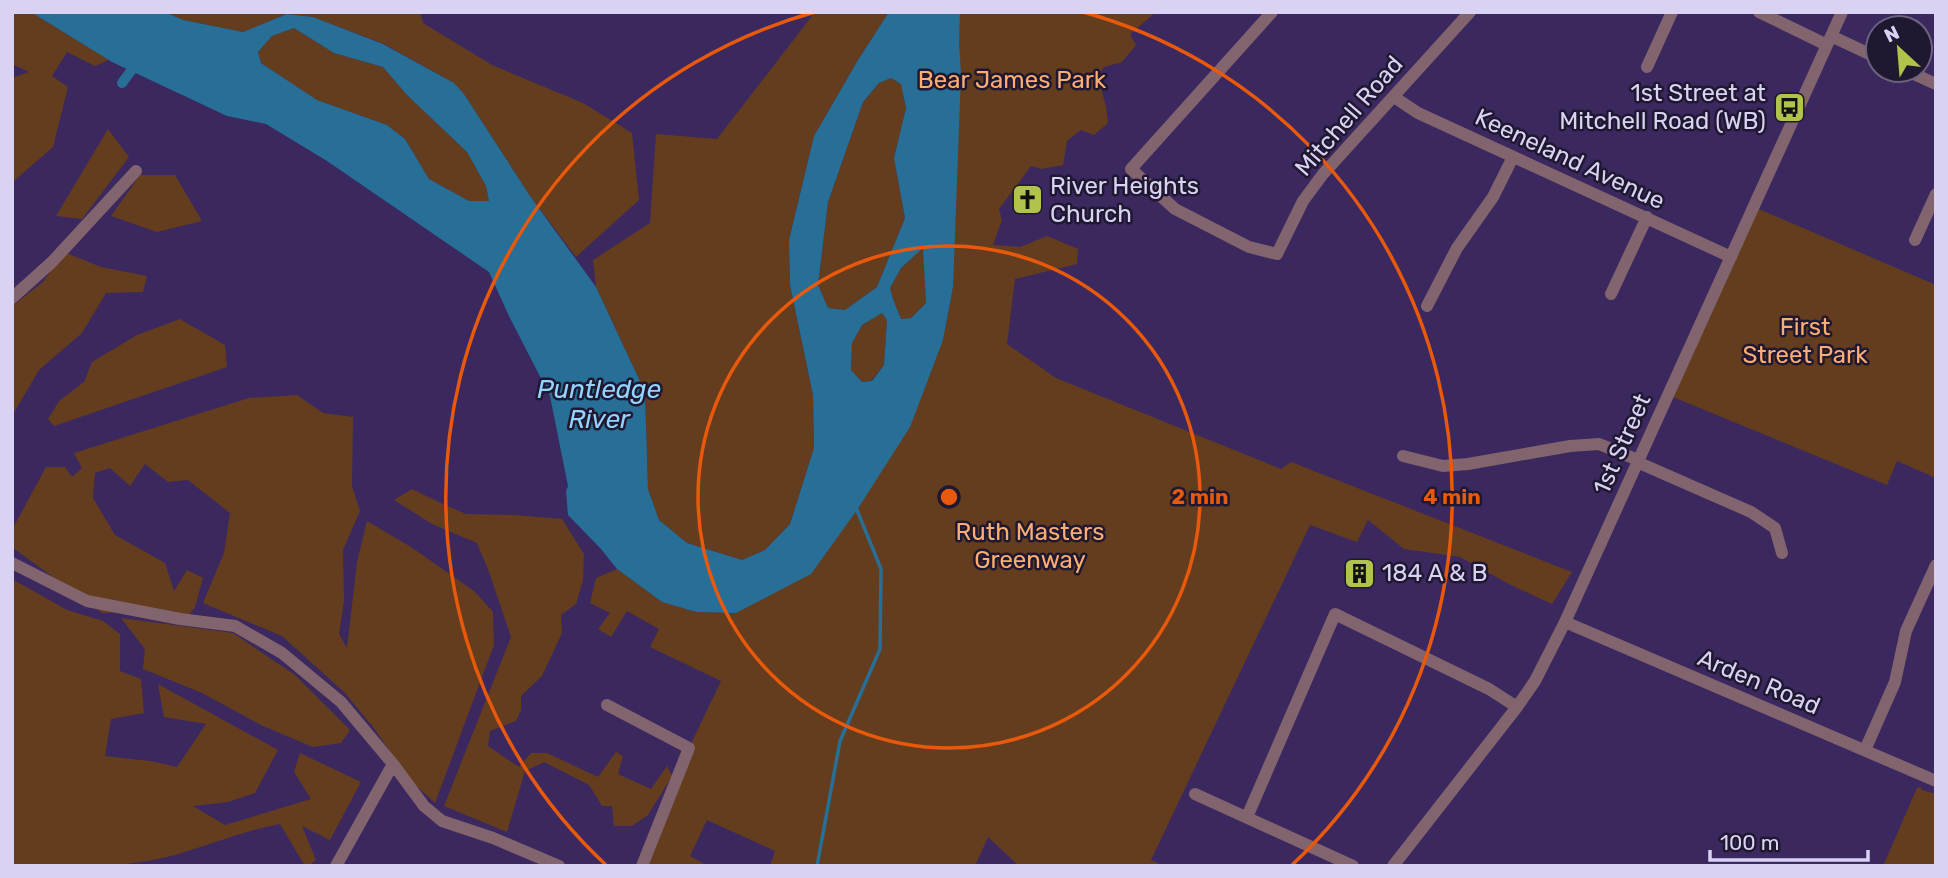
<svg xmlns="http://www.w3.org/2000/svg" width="1948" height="878" font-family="Rubik,sans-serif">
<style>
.green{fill:#643d1e}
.water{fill:#276f97;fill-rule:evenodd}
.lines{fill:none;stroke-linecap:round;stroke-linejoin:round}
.stream{stroke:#276f97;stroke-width:3.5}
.canal{stroke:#276f97;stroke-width:10}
.minor{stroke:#82646e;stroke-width:12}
.ring{fill:none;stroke:#e8590c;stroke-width:3.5}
.labels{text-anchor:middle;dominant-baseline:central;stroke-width:5;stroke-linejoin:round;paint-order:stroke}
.park-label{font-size:24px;fill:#fbad73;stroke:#1f1830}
.poi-label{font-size:24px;fill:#dad2f3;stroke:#1f1830;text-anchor:start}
.street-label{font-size:24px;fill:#dad2f3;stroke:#1f1830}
.water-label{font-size:26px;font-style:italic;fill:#92d4fd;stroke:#1f1830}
.centre{fill:#e8590c;stroke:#1f1830;stroke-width:3.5}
.ring-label{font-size:21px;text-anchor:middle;font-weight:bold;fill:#e8590c;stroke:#1f1830;stroke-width:5;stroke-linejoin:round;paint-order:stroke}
</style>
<rect width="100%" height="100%" fill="#3b285f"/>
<path class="green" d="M 12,12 L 31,12 L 109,60 L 95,66 L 67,52 L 52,76 L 68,87 L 53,147 L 14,181 L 12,179 L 12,78 L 29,72 L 12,64 Z
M 165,12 L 420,12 L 423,23 L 492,65 L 583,103 L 632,133 L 639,200 L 576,257 L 530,196 L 464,94 L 454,83 L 384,44 L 313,17 L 287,14 L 243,32 L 183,20 Z
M 815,12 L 889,12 L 858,60 L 814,136 L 789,240 L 790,285 L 813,395 L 814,448 L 790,524 L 765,550 L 742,560 L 687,543 L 659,520 L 648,489 L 645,392 L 596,287 L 593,260 L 650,223 L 656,134 L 717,139 Z
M 945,12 L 1156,12 L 1130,34 L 1136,45 L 1122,62 L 1104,67 L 1098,75 L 1098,79 L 1106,106 L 1108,123 L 1094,135 L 1081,130 L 1067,141 L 1063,165 L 1042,169 L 1031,166 L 999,209 L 1002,220 L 993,245 L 1020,247 L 1047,236 L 1078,249 L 1077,264 L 1015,279 L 1007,344 L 1056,378 L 1281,469 L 1291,462 L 1572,572 L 1552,604 L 1509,584 L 1460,557 L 1404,549 L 1368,520 L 1357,542 L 1310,525 L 1151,860 L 1159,864 L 1158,866 L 1019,866 L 988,837 L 975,866 L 770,866 L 775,851 L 707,820 L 690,856 L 708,866 L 642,866 L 689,748 L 721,681 L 650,647 L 659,629 L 627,611 L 611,637 L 598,629 L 610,613 L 590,603 L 596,578 L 617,569 L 662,602 L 696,612 L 736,613 L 943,340 L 953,287 Z
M 294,28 L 334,53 L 383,67 L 407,95 L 467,152 L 486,186 L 489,201 L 469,201 L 429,179 L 405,139 L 387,125 L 317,100 L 261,63 L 258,52 L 272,36 Z
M 891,78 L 901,84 L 906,108 L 894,158 L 905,218 L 877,287 L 845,310 L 828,308 L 818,285 L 828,202 L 863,102 L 879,83 Z
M 108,129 L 129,157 L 82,219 L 56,216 Z
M 140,175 L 175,175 L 202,221 L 157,232 L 111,216 Z
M 1754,207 L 1936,285 L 1936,478 L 1897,461 L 1887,485 L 1668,395 Z
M 924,247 L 926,303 L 911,318 L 901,319 L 893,299 L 890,288 L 901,268 Z
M 64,252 L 101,267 L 147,276 L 143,292 L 106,293 L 82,333 L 39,370 L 12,416 L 12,306 L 43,282 Z
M 882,313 L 887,320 L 884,365 L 871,381 L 862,382 L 851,370 L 852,343 L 862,325 Z
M 180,319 L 225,345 L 227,367 L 54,426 L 48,419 L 59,401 L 84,382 L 92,362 L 137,335 Z
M 297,395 L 323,413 L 353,417 L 352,486 L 360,511 L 343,550 L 344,601 L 339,634 L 347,648 L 357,562 L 367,521 L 411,547 L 474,591 L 493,612 L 494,645 L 435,803 L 411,781 L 373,727 L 345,693 L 282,636 L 203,603 L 224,553 L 230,513 L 188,480 L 168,482 L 145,464 L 130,486 L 110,468 L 95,473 L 93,498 L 115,535 L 165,563 L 174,591 L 187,570 L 203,578 L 195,607 L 188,616 L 133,612 L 102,613 L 12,547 L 12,530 L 46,467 L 65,467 L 72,477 L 82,468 L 74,453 L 249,398 Z
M 412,489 L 443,504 L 466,514 L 515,515 L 562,519 L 584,554 L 583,580 L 576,604 L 561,615 L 562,633 L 542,676 L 521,696 L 521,710 L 516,721 L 490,731 L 488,746 L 519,767 L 531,753 L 547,753 L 598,777 L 616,752 L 623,756 L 618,774 L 651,789 L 667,766 L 672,776 L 648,815 L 632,826 L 614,826 L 612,806 L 602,806 L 589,785 L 544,762 L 525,771 L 507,832 L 444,806 L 511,637 L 489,572 L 477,543 L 432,524 L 394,500 Z
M 12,579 L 67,610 L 103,621 L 120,634 L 120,671 L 141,679 L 144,713 L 111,719 L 105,756 L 150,761 L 177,767 L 206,724 L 164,717 L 158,684 L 278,750 L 255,793 L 228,802 L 193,806 L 225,825 L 311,799 L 294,772 L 300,753 L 361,782 L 330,840 L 302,826 L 316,860 L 308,866 L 305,866 L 280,824 C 241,831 205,847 167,857 C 117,869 64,866 12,866 Z
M 121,618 L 233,633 L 295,675 L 350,730 L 341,743 L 313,747 L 263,726 L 202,693 L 143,669 L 145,649 Z
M 1920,786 L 1922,790 L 1936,794 L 1936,866 L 1883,866 L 1917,788 L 1919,788 Z"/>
<path class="water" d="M 31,12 L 165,12 L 183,20 L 243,32 L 287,14 L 313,17 L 383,44 L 454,83 L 464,94 L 530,196 L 596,287 L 645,392 L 648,489 L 659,520 L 687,543 L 742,560 L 765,550 L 790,524 L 814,448 L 813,395 L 790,285 L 789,240 L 814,136 L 858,60 L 889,12 L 960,12 L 959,43 L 961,74 L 953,287 L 943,340 L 910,427 L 857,510 L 811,574 L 736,613 L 696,612 L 662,602 L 617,569 L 601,549 L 568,515 L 566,491 L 568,486 L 550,396 L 509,316 L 489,272 L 327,161 L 266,124 L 227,116 L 112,62 ZM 294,28 L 334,53 L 383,67 L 407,95 L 467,152 L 486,186 L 489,201 L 469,201 L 429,179 L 405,139 L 387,125 L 317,100 L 261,63 L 258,52 L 272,36 ZM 891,78 L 901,84 L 906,108 L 894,158 L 905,218 L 877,287 L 845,310 L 828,308 L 818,285 L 828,202 L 863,102 L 879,83 ZM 923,248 L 926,303 L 911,318 L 901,319 L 893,299 L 890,288 L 901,268 ZM 882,313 L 887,320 L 884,365 L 872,381 L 862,382 L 851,370 L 852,343 L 862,325 Z"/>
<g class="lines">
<path class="stream" d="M 817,866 L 840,741 L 880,649 L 881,569 L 857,510"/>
<path class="canal" d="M 122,83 L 139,60"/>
<path class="minor" d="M 1272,12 L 1131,169 L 1175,209 L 1249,247 L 1277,254 L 1303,201 L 1323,174 L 1470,12
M 1759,12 L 1827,45
M 1831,36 L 1878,58
M 1647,67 L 1672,12
M 1905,70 L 1936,84
M 1394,97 L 1418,113 L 1731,257
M 1915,240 L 1936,194
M 1611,294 L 1647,217
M 12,298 L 52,262 L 136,171
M 1427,306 L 1457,248 L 1493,197 L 1513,157
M 1403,456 L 1443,466 L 1468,464 L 1570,446 L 1599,444 L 1638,460
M 1637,462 L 1751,512 L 1775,528 L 1782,553
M 12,563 L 87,601 L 180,619 L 235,626 L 282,653 L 341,702 L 393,764 L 424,806 L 442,821 L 493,838 L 559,866
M 1565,622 L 1936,781
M 607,705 L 689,748 L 642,866
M 1865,750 L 1895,682 L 1906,631 L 1936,565
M 1195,794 L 1353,866
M 1247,817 L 1335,614 L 1489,689 L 1517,707
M 336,866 L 393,764
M 1393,866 L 1517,707 L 1535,681 L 1565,622 L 1842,12"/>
</g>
<g class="ring">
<circle cx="949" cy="497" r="251"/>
<path d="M606 865A503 503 0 0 1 815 12M1083 12A503 503 0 0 1 1292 865"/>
</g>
<defs>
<symbol id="bus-square" viewBox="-11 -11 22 22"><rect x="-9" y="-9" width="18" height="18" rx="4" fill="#b2c34c" stroke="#1f1830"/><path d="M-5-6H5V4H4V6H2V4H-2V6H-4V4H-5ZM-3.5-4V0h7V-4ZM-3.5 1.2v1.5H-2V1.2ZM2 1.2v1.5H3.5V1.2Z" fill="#111"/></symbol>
<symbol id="church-square" viewBox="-11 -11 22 22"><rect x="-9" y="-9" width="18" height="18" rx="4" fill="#b2c34c" stroke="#1f1830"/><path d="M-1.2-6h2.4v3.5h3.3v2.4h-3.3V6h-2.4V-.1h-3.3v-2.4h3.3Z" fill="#111"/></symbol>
<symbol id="building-square" viewBox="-11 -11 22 22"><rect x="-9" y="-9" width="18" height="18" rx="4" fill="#b2c34c" stroke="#1f1830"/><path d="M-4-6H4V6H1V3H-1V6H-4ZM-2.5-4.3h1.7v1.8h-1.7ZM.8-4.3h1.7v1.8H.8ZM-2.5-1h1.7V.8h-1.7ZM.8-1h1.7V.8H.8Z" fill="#111"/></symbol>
</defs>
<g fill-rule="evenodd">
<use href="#bus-square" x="1772" y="90" width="35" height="35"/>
<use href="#church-square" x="1010" y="182" width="35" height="35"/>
<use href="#building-square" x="1342" y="556" width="35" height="35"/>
</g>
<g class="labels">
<g class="park-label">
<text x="1012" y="80">Bear James Park</text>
<text x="1805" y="327">First<tspan x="1805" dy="28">Street Park</tspan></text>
<text x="1030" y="532">Ruth Masters<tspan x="1030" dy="28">Greenway</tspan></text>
</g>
<g class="poi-label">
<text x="1766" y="93" text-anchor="end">1st Street at<tspan x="1766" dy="28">Mitchell Road (WB)</tspan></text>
<text x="1050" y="186">River Heights<tspan x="1050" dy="28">Church</tspan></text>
<text x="1382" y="573">184 A &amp; B</text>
</g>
<g class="street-label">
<text transform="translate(1349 116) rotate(-49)">Mitchell Road</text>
<text transform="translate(1570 159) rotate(25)">Keeneland Avenue</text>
<text transform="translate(1622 444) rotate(-66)">1st Street</text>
<text transform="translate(1759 682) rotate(23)">Arden Road</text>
</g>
<g class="water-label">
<text x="599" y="389">Puntledge<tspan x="599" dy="30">River</tspan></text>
</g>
</g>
<circle cx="949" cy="497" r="10" class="centre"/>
<g class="ring-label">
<text x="1200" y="504">2 min</text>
<text x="1452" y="504">4 min</text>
</g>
<rect width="1948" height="878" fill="none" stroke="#dad2f3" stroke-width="28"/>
<g transform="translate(1899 49) rotate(334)"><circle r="33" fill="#1f1830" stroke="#6a627e" stroke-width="2"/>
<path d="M0-5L12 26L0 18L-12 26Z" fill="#b2c34c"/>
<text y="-10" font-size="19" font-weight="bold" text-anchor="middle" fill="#dad2f3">N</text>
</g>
<path d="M1710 850v10h158v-10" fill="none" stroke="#dad2f3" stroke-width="3.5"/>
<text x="1720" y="850" font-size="21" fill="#dad2f3" stroke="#1f1830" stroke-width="5" paint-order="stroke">100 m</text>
</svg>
